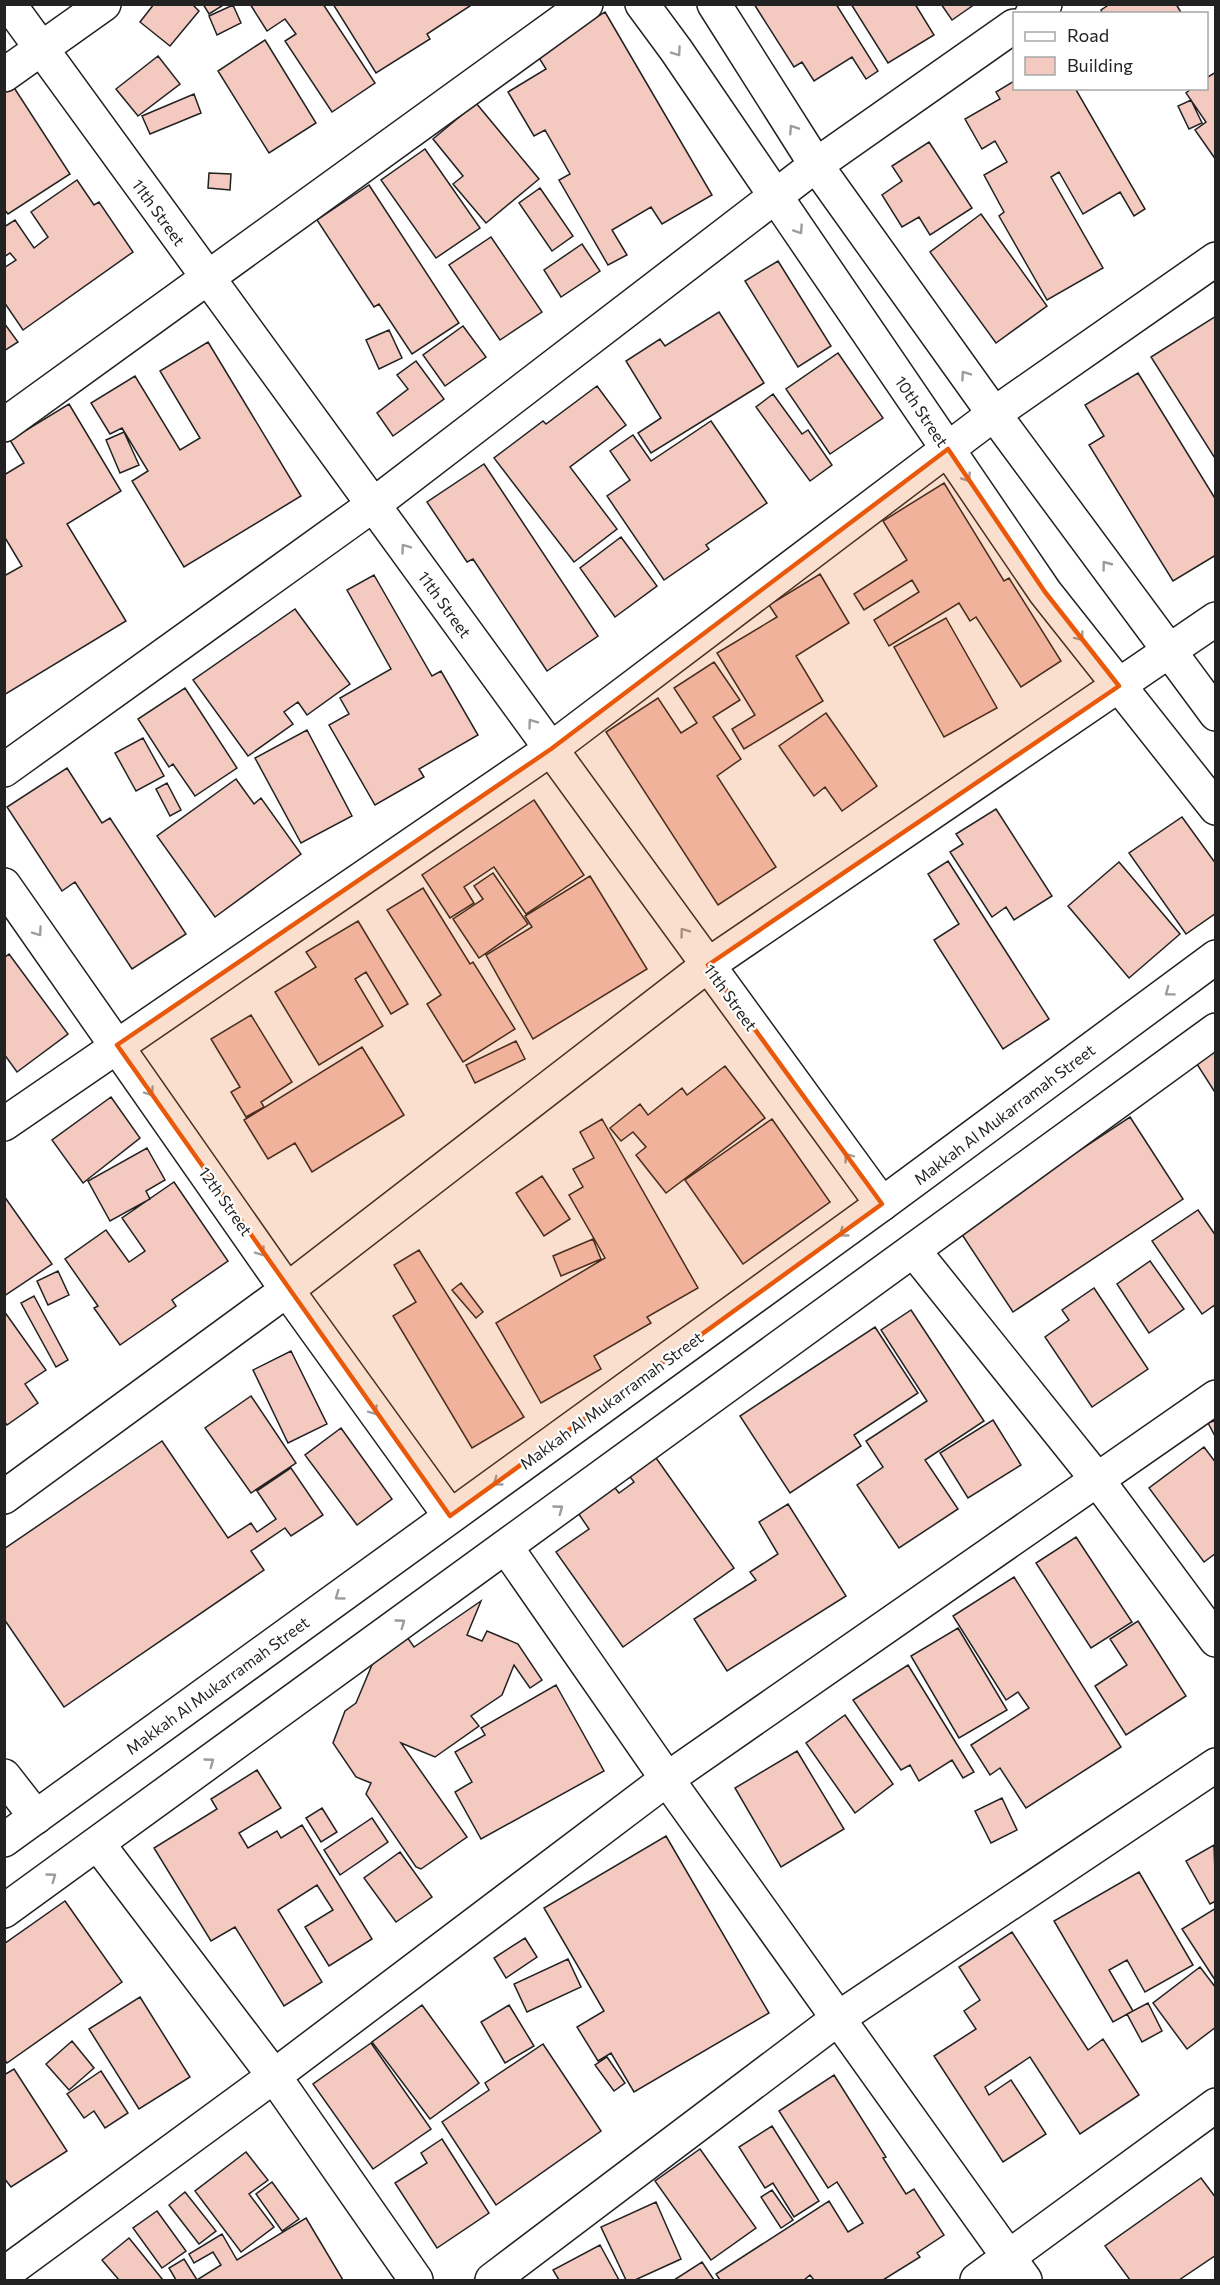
<svg xmlns="http://www.w3.org/2000/svg" width="1220" height="2285" font-family="Commissioner,sans-serif">
<style>
.building{fill:#f3c9c0;stroke:#222;stroke-width:1.5}
.lines{fill:none;stroke-linecap:round;stroke-linejoin:round}
.minor-casing{stroke:#222;stroke-width:36}
.major-casing{stroke:#222;stroke-width:36}
.minor{stroke:#fff;stroke-width:33}
.major{stroke:#fff;stroke-width:33}
.oneway{stroke:#9c9c9c}
.marked{fill:#e8590c;fill-opacity:0.2;stroke:#e8590c;stroke-width:4.5;stroke-linejoin:round}
.labels{text-anchor:middle;dominant-baseline:central;stroke-width:4.5;stroke-linejoin:round;paint-order:stroke}
.street-label{font-size:16px;fill:#222;stroke:#fff}
</style>
<rect width="100%" height="100%" fill="#fff"/>
<path class="building" d="M 154,4 L 192,4 L 199,11 L 170,46 L 140,22 Z
M 203,4 L 225,4 L 209,14 Z
M 250,4 L 323,4 L 375,83 L 332,112 L 285,41 L 296,34 L 285,19 L 267,31 Z
M 333,4 L 473,4 L 427,34 L 430,39 L 376,73 Z
M 754,4 L 836,4 L 878,71 L 866,79 L 852,57 L 814,81 L 802,62 L 794,67 Z
M 851,4 L 915,4 L 934,35 L 888,63 Z
M 941,4 L 975,4 L 952,20 Z
M 1110,4 L 1176,4 L 1182,14 L 1103,14 L 1101,10 Z
M 233,5 L 241,23 L 217,35 L 209,16 Z
M 605,12 L 712,195 L 662,224 L 651,207 L 612,230 L 627,255 L 608,265 L 559,180 L 570,174 L 545,130 L 534,136 L 508,92 L 546,69 L 536,53 Z
M 265,40 L 316,123 L 269,153 L 218,71 Z
M 158,56 L 180,84 L 138,116 L 116,89 Z
M 1216,72 L 1216,160 L 1195,130 L 1206,122 L 1186,93 L 1192,88 L 1206,88 L 1206,78 Z
M 1014,81 L 1014,88 L 1075,88 L 1145,209 L 1134,216 L 1120,192 L 1083,214 L 1059,172 L 1051,177 L 1103,268 L 1047,300 L 999,216 L 1004,212 L 984,175 L 1007,162 L 995,141 L 982,149 L 965,119 L 1000,99 L 996,92 Z
M 13,86 L 70,174 L 8,214 L 4,209 L 4,91 Z
M 194,94 L 201,113 L 150,134 L 142,116 Z
M 1191,100 L 1202,123 L 1189,129 L 1178,106 Z
M 476,103 L 539,179 L 486,223 L 453,184 L 463,176 L 433,139 Z
M 929,142 L 972,208 L 930,235 L 919,217 L 902,227 L 882,195 L 902,181 L 892,166 Z
M 425,149 L 480,228 L 436,258 L 381,180 Z
M 209,173 L 231,174 L 230,190 L 208,188 Z
M 77,180 L 94,205 L 99,202 L 133,252 L 23,330 L 4,302 L 4,268 L 16,260 L 10,253 L 4,257 L 4,227 L 15,220 L 34,248 L 48,237 L 31,212 Z
M 369,185 L 459,323 L 412,354 L 379,304 L 374,307 L 317,220 Z
M 540,188 L 573,236 L 552,251 L 519,203 Z
M 981,214 L 1047,306 L 996,343 L 930,252 Z
M 491,237 L 542,312 L 500,340 L 449,265 Z
M 582,244 L 600,271 L 561,297 L 544,270 Z
M 778,261 L 831,346 L 798,367 L 745,281 Z
M 719,312 L 764,383 L 651,453 L 638,433 L 661,418 L 626,361 L 660,339 L 665,346 Z
M 1216,316 L 1216,460 L 1151,357 Z
M 4,323 L 18,342 L 4,351 Z
M 463,326 L 486,357 L 445,386 L 423,355 Z
M 389,330 L 402,358 L 379,369 L 366,340 Z
M 208,342 L 301,496 L 184,567 L 132,481 L 148,471 L 122,428 L 110,434 L 91,403 L 135,376 L 180,450 L 200,438 L 160,371 Z
M 838,353 L 883,418 L 830,454 L 786,389 Z
M 416,361 L 444,399 L 393,436 L 377,413 L 408,389 L 397,375 Z
M 1138,373 L 1216,500 L 1216,555 L 1173,581 L 1089,445 L 1104,436 L 1085,405 Z
M 597,386 L 626,425 L 570,467 L 617,529 L 574,562 L 494,458 L 543,421 L 546,424 Z
M 773,394 L 802,434 L 808,430 L 832,465 L 810,481 L 756,407 Z
M 69,404 L 121,491 L 67,524 L 126,621 L 4,695 L 4,576 L 22,566 L 4,536 L 4,475 L 24,463 L 10,440 Z
M 711,421 L 767,503 L 706,545 L 709,549 L 664,580 L 607,496 L 630,480 L 610,451 L 633,435 L 651,461 Z
M 124,432 L 139,465 L 120,473 L 106,440 Z
M 484,464 L 598,636 L 547,671 L 473,559 L 467,562 L 427,502 Z
M 944,483 L 1004,581 L 1009,578 L 1061,661 L 1021,687 L 976,617 L 970,621 L 959,603 L 889,646 L 874,620 L 919,592 L 912,580 L 864,610 L 854,594 L 907,560 L 883,521 Z
M 621,537 L 657,586 L 615,617 L 580,568 Z
M 820,574 L 849,623 L 796,656 L 823,701 L 744,749 L 732,729 L 755,715 L 717,653 L 777,617 L 769,605 Z
M 374,575 L 432,676 L 441,671 L 478,735 L 419,769 L 424,777 L 375,805 L 329,725 L 349,714 L 340,698 L 391,669 L 347,590 Z
M 295,609 L 350,684 L 307,715 L 298,702 L 284,712 L 293,724 L 248,756 L 193,680 Z
M 946,618 L 997,708 L 944,737 L 894,647 Z
M 714,662 L 740,700 L 713,717 L 741,759 L 717,776 L 776,867 L 718,905 L 606,732 L 658,698 L 681,733 L 697,723 L 674,688 Z
M 185,688 L 237,768 L 195,796 L 173,764 L 169,767 L 138,719 Z
M 826,713 L 877,786 L 842,811 L 825,787 L 814,796 L 779,746 Z
M 307,730 L 352,816 L 301,843 L 255,758 Z
M 143,738 L 164,776 L 136,791 L 115,753 Z
M 67,768 L 102,823 L 110,818 L 186,934 L 132,969 L 75,882 L 62,891 L 7,807 Z
M 236,779 L 254,804 L 261,798 L 301,854 L 215,917 L 157,836 Z
M 167,783 L 181,810 L 170,816 L 156,789 Z
M 534,800 L 584,875 L 526,914 L 494,867 L 464,887 L 474,903 L 450,918 L 422,875 Z
M 996,809 L 1052,896 L 1014,920 L 1006,907 L 992,917 L 950,852 L 963,844 L 956,834 Z
M 1182,817 L 1216,864 L 1216,913 L 1186,934 L 1129,853 Z
M 948,861 L 1049,1019 L 1003,1049 L 934,940 L 959,924 L 928,874 Z
M 1119,862 L 1180,934 L 1129,978 L 1068,906 Z
M 493,873 L 528,924 L 479,958 L 453,919 L 483,899 L 474,886 Z
M 590,876 L 647,969 L 533,1039 L 486,955 L 532,927 L 525,916 Z
M 423,888 L 470,964 L 473,962 L 515,1029 L 463,1062 L 427,1004 L 441,995 L 387,910 Z
M 358,921 L 408,1004 L 391,1014 L 366,972 L 355,979 L 383,1026 L 319,1065 L 275,992 L 316,967 L 306,952 Z
M 9,954 L 68,1034 L 17,1072 L 4,1054 L 4,958 Z
M 251,1015 L 292,1082 L 261,1102 L 264,1107 L 246,1117 L 231,1092 L 240,1087 L 211,1039 Z
M 516,1041 L 525,1059 L 475,1083 L 466,1065 Z
M 362,1047 L 404,1115 L 312,1172 L 295,1143 L 268,1159 L 244,1120 Z
M 1216,1048 L 1216,1094 L 1195,1061 Z
M 725,1066 L 765,1118 L 666,1193 L 636,1155 L 646,1147 L 633,1132 L 621,1141 L 610,1128 L 640,1104 L 648,1115 L 682,1088 L 687,1095 Z
M 111,1097 L 140,1138 L 83,1183 L 52,1140 Z
M 1130,1117 L 1183,1199 L 1013,1312 L 959,1230 Z
M 602,1119 L 698,1288 L 647,1317 L 651,1323 L 594,1356 L 601,1369 L 541,1403 L 496,1323 L 605,1258 L 569,1195 L 583,1187 L 573,1169 L 594,1158 L 580,1132 Z
M 772,1119 L 830,1202 L 743,1264 L 685,1180 Z
M 147,1148 L 165,1180 L 146,1191 L 150,1199 L 110,1221 L 88,1181 Z
M 542,1176 L 570,1219 L 544,1236 L 516,1193 Z
M 174,1182 L 228,1261 L 172,1300 L 176,1306 L 120,1345 L 94,1308 L 98,1306 L 65,1259 L 106,1230 L 129,1262 L 145,1251 L 122,1218 Z
M 4,1196 L 52,1264 L 4,1296 Z
M 1198,1210 L 1216,1236 L 1216,1304 L 1202,1314 L 1152,1241 Z
M 593,1239 L 601,1259 L 561,1276 L 553,1256 Z
M 419,1250 L 524,1417 L 472,1448 L 393,1316 L 416,1302 L 394,1265 Z
M 1150,1261 L 1184,1309 L 1149,1333 L 1117,1284 Z
M 58,1271 L 69,1295 L 48,1305 L 37,1281 Z
M 461,1283 L 483,1312 L 476,1318 L 452,1290 Z
M 1094,1288 L 1148,1369 L 1092,1407 L 1045,1337 L 1069,1320 L 1062,1310 Z
M 34,1296 L 68,1360 L 56,1367 L 21,1303 Z
M 911,1310 L 984,1421 L 925,1460 L 958,1509 L 899,1548 L 857,1485 L 883,1467 L 866,1441 L 927,1401 L 881,1330 Z
M 4,1311 L 46,1370 L 25,1384 L 38,1403 L 7,1425 L 4,1421 Z
M 875,1327 L 918,1393 L 854,1435 L 861,1446 L 790,1493 L 740,1416 Z
M 291,1351 L 327,1424 L 288,1443 L 253,1370 Z
M 251,1396 L 296,1463 L 251,1493 L 205,1428 Z
M 993,1420 L 1021,1465 L 968,1498 L 940,1453 Z
M 1216,1420 L 1216,1438 L 1208,1423 Z
M 341,1428 L 392,1499 L 357,1525 L 305,1455 Z
M 162,1441 L 228,1538 L 251,1523 L 257,1532 L 276,1519 L 257,1491 L 291,1468 L 323,1515 L 291,1536 L 285,1528 L 251,1551 L 264,1570 L 64,1707 L 4,1619 L 4,1549 Z
M 1204,1447 L 1216,1463 L 1216,1553 L 1204,1562 L 1149,1488 Z
M 654,1455 L 734,1568 L 623,1647 L 556,1552 L 589,1529 L 576,1510 L 612,1484 L 619,1493 L 634,1482 L 628,1474 Z
M 788,1504 L 846,1596 L 727,1671 L 694,1619 L 756,1580 L 750,1572 L 778,1554 L 759,1522 Z
M 1076,1537 L 1132,1622 L 1091,1648 L 1036,1563 Z
M 1014,1577 L 1121,1747 L 1026,1808 L 1000,1768 L 990,1775 L 971,1745 L 1029,1708 L 1018,1692 L 1006,1700 L 953,1616 Z
M 481,1601 L 467,1635 L 482,1641 L 487,1631 L 518,1644 L 542,1680 L 530,1688 L 514,1665 L 502,1695 L 471,1716 L 479,1726 L 435,1757 L 401,1743 L 467,1837 L 421,1869 L 416,1867 L 366,1794 L 371,1783 L 356,1777 L 333,1743 L 345,1711 L 356,1703 L 377,1653 L 405,1634 L 414,1647 Z
M 1138,1621 L 1186,1696 L 1126,1735 L 1095,1686 L 1127,1665 L 1110,1639 Z
M 958,1628 L 1007,1710 L 959,1738 L 911,1656 Z
M 908,1665 L 974,1772 L 963,1778 L 952,1760 L 919,1781 L 910,1765 L 901,1770 L 853,1700 Z
M 556,1685 L 604,1771 L 481,1839 L 455,1792 L 472,1782 L 455,1752 L 485,1735 L 481,1728 Z
M 845,1715 L 893,1784 L 855,1813 L 806,1743 Z
M 797,1751 L 844,1829 L 781,1867 L 735,1788 Z
M 257,1770 L 281,1808 L 239,1833 L 248,1848 L 277,1831 L 281,1838 L 302,1825 L 372,1939 L 329,1966 L 305,1927 L 333,1910 L 317,1885 L 278,1910 L 322,1982 L 284,2006 L 235,1927 L 211,1941 L 154,1848 L 217,1809 L 211,1799 Z
M 1002,1798 L 1017,1830 L 991,1843 L 975,1811 Z
M 322,1808 L 337,1832 L 321,1842 L 306,1818 Z
M 372,1818 L 388,1842 L 340,1875 L 324,1850 Z
M 666,1836 L 769,2013 L 634,2092 L 611,2053 L 598,2061 L 577,2027 L 604,2011 L 544,1908 Z
M 1214,1845 L 1216,1901 L 1210,1904 L 1186,1861 Z
M 400,1852 L 432,1897 L 396,1922 L 364,1878 Z
M 1139,1872 L 1193,1965 L 1145,1992 L 1127,1960 L 1109,1970 L 1133,2011 L 1113,2022 L 1054,1921 Z
M 65,1901 L 122,1982 L 7,2063 L 4,2059 L 4,1944 Z
M 1216,1908 L 1216,1979 L 1215,1980 L 1182,1929 Z
M 1012,1932 L 1088,2050 L 1103,2039 L 1139,2095 L 1080,2134 L 1030,2057 L 985,2087 L 989,2095 L 1011,2080 L 1046,2134 L 1003,2162 L 934,2056 L 976,2029 L 964,2011 L 980,2000 L 959,1967 Z
M 525,1938 L 537,1957 L 506,1978 L 494,1958 Z
M 568,1959 L 581,1987 L 527,2012 L 514,1984 Z
M 1200,1967 L 1216,1988 L 1216,2027 L 1187,2049 L 1153,2003 Z
M 140,1997 L 190,2077 L 139,2109 L 89,2029 Z
M 1148,2003 L 1162,2031 L 1142,2042 L 1127,2014 Z
M 422,2005 L 479,2083 L 430,2119 L 372,2042 Z
M 509,2005 L 534,2046 L 505,2063 L 481,2022 Z
M 72,2041 L 94,2068 L 69,2090 L 46,2064 Z
M 371,2043 L 431,2129 L 373,2169 L 313,2084 Z
M 543,2044 L 601,2131 L 496,2205 L 442,2122 L 489,2090 L 485,2083 Z
M 607,2057 L 625,2083 L 614,2091 L 595,2065 Z
M 14,2069 L 67,2151 L 11,2187 L 4,2178 L 4,2075 Z
M 101,2071 L 128,2113 L 105,2128 L 94,2111 L 84,2118 L 67,2094 Z
M 834,2075 L 886,2157 L 883,2158 L 906,2194 L 914,2189 L 944,2235 L 917,2253 L 920,2257 L 883,2280 L 814,2280 L 810,2275 L 804,2280 L 720,2280 L 716,2274 L 829,2201 L 848,2232 L 863,2223 L 837,2182 L 828,2188 L 779,2111 Z
M 772,2126 L 819,2201 L 794,2217 L 773,2183 L 765,2188 L 739,2147 Z
M 442,2139 L 489,2213 L 437,2248 L 395,2183 L 427,2163 L 421,2153 Z
M 700,2149 L 756,2228 L 711,2260 L 655,2181 Z
M 246,2152 L 268,2180 L 249,2194 L 274,2227 L 241,2252 L 195,2191 Z
M 1201,2178 L 1216,2198 L 1216,2255 L 1179,2280 L 1130,2280 L 1105,2246 Z
M 272,2182 L 299,2219 L 282,2231 L 256,2194 Z
M 772,2190 L 793,2220 L 781,2228 L 761,2197 Z
M 185,2192 L 216,2231 L 199,2244 L 169,2205 Z
M 656,2202 L 681,2259 L 635,2280 L 626,2280 L 601,2227 Z
M 157,2211 L 186,2251 L 162,2268 L 133,2228 Z
M 306,2218 L 343,2280 L 176,2280 L 169,2268 L 184,2259 L 197,2280 L 221,2265 L 213,2252 L 194,2263 L 189,2254 L 222,2234 L 237,2260 Z
M 129,2238 L 163,2280 L 119,2280 L 102,2260 Z
M 600,2245 L 619,2280 L 559,2280 L 553,2270 Z
M 702,2262 L 714,2280 L 674,2280 Z"/>
<g class="lines">
<defs>
<path id="minor" d="M 9,4 L 882,1204
M 642,4 L 676,50 L 1045,592 L 1216,808
M 714,4 L 816,165 L 994,414 L 1216,714
M 1032,14 L 1045,4
M 4,75 L 104,4
M 4,425 L 586,4
M 4,770 L 373,505 L 816,165 L 1014,26
M 4,885 L 287,1290 L 450,1516
M 4,1124 L 551,749 L 994,414 L 1216,259
M 914,1251 L 1096,1478 L 1216,1640
M 4,1497 L 287,1290 L 708,965 L 1216,619
M 506,1547 L 667,1779 L 1025,2280
M 4,1776 L 36,1817
M 98,1844 L 274,2076 L 416,2280
M 4,2274 L 274,2076 L 667,1779 L 1216,1397
M 492,2280 L 840,2017 L 1216,1765
M 977,2280 L 1216,2105"/>
<path id="major" d="M 4,1840 L 882,1204 L 1216,957
M 4,1911 L 1216,1030"/>
</defs>
<use href="#minor" class="minor-casing"/>
<use href="#major" class="major-casing"/>
<use href="#minor" class="minor"/>
<use href="#major" class="major"/>
</g>
<defs><path id="oneway-chevron" d="M-2-3.5L2.5 0L-2 3.5" fill="none" stroke-width="1.6" stroke-linecap="round" stroke-linejoin="round" transform="scale(1.5)"/></defs>
<g class="oneway">
<use href="#oneway-chevron" transform="translate(677 52) rotate(55)"/>
<use href="#oneway-chevron" transform="translate(793 129) rotate(-123)"/>
<use href="#oneway-chevron" transform="translate(799 230) rotate(56)"/>
<use href="#oneway-chevron" transform="translate(965 375) rotate(-125)"/>
<use href="#oneway-chevron" transform="translate(967 478) rotate(56)"/>
<use href="#oneway-chevron" transform="translate(405 548) rotate(-126)"/>
<use href="#oneway-chevron" transform="translate(1106 565) rotate(-127)"/>
<use href="#oneway-chevron" transform="translate(1080 637) rotate(52)"/>
<use href="#oneway-chevron" transform="translate(532 723) rotate(-126)"/>
<use href="#oneway-chevron" transform="translate(38 932) rotate(55)"/>
<use href="#oneway-chevron" transform="translate(684 932) rotate(-126)"/>
<use href="#oneway-chevron" transform="translate(1169 992) rotate(143)"/>
<use href="#oneway-chevron" transform="translate(150 1092) rotate(55)"/>
<use href="#oneway-chevron" transform="translate(848 1157) rotate(-126)"/>
<use href="#oneway-chevron" transform="translate(843 1233) rotate(144)"/>
<use href="#oneway-chevron" transform="translate(261 1252) rotate(55)"/>
<use href="#oneway-chevron" transform="translate(374 1411) rotate(54)"/>
<use href="#oneway-chevron" transform="translate(497 1482) rotate(144)"/>
<use href="#oneway-chevron" transform="translate(559 1509) rotate(-36)"/>
<use href="#oneway-chevron" transform="translate(339 1596) rotate(144)"/>
<use href="#oneway-chevron" transform="translate(401 1623) rotate(-36)"/>
<use href="#oneway-chevron" transform="translate(210 1762) rotate(-36)"/>
<use href="#oneway-chevron" transform="translate(52 1877) rotate(-36)"/>
</g>
<path class="marked" d="M 948,449 L 1045,592 L 1119,686 L 708,965 L 882,1204 L 450,1516 L 117,1045 L 551,749 Z"/>
<g class="labels">
<g class="street-label">
<text transform="translate(159 212) rotate(54)">11th Street</text>
<text transform="translate(922 411) rotate(56)">10th Street</text>
<text transform="translate(445 604) rotate(54)">11th Street</text>
<text transform="translate(731 997) rotate(54)">11th Street</text>
<text transform="translate(1004 1114) rotate(-37)">Makkah Al Mukarramah Street</text>
<text transform="translate(226 1201) rotate(55)">12th Street</text>
<text transform="translate(611 1400) rotate(-36)">Makkah Al Mukarramah Street</text>
<text transform="translate(217 1685) rotate(-36)">Makkah Al Mukarramah Street</text>
</g>
</g>
<rect width="1220" height="2285" fill="none" stroke="#222222" stroke-width="12"/>
<rect x="1013" y="12" width="195" height="78" fill="#ffffff" stroke="#a7a7a7" stroke-width="1.5"/>
<rect x="1025" y="32" width="30" height="9" fill="#ffffff" stroke="#a7a7a7" stroke-width="1.5"/>
<text x="1067" y="42" font-size="18" fill="#222222">Road</text>
<rect x="1025" y="57" width="30" height="18" fill="#f3c9c0" stroke="#a7a7a7" stroke-width="1.5"/>
<text x="1067" y="72" font-size="18" fill="#222222">Building</text>
</svg>
